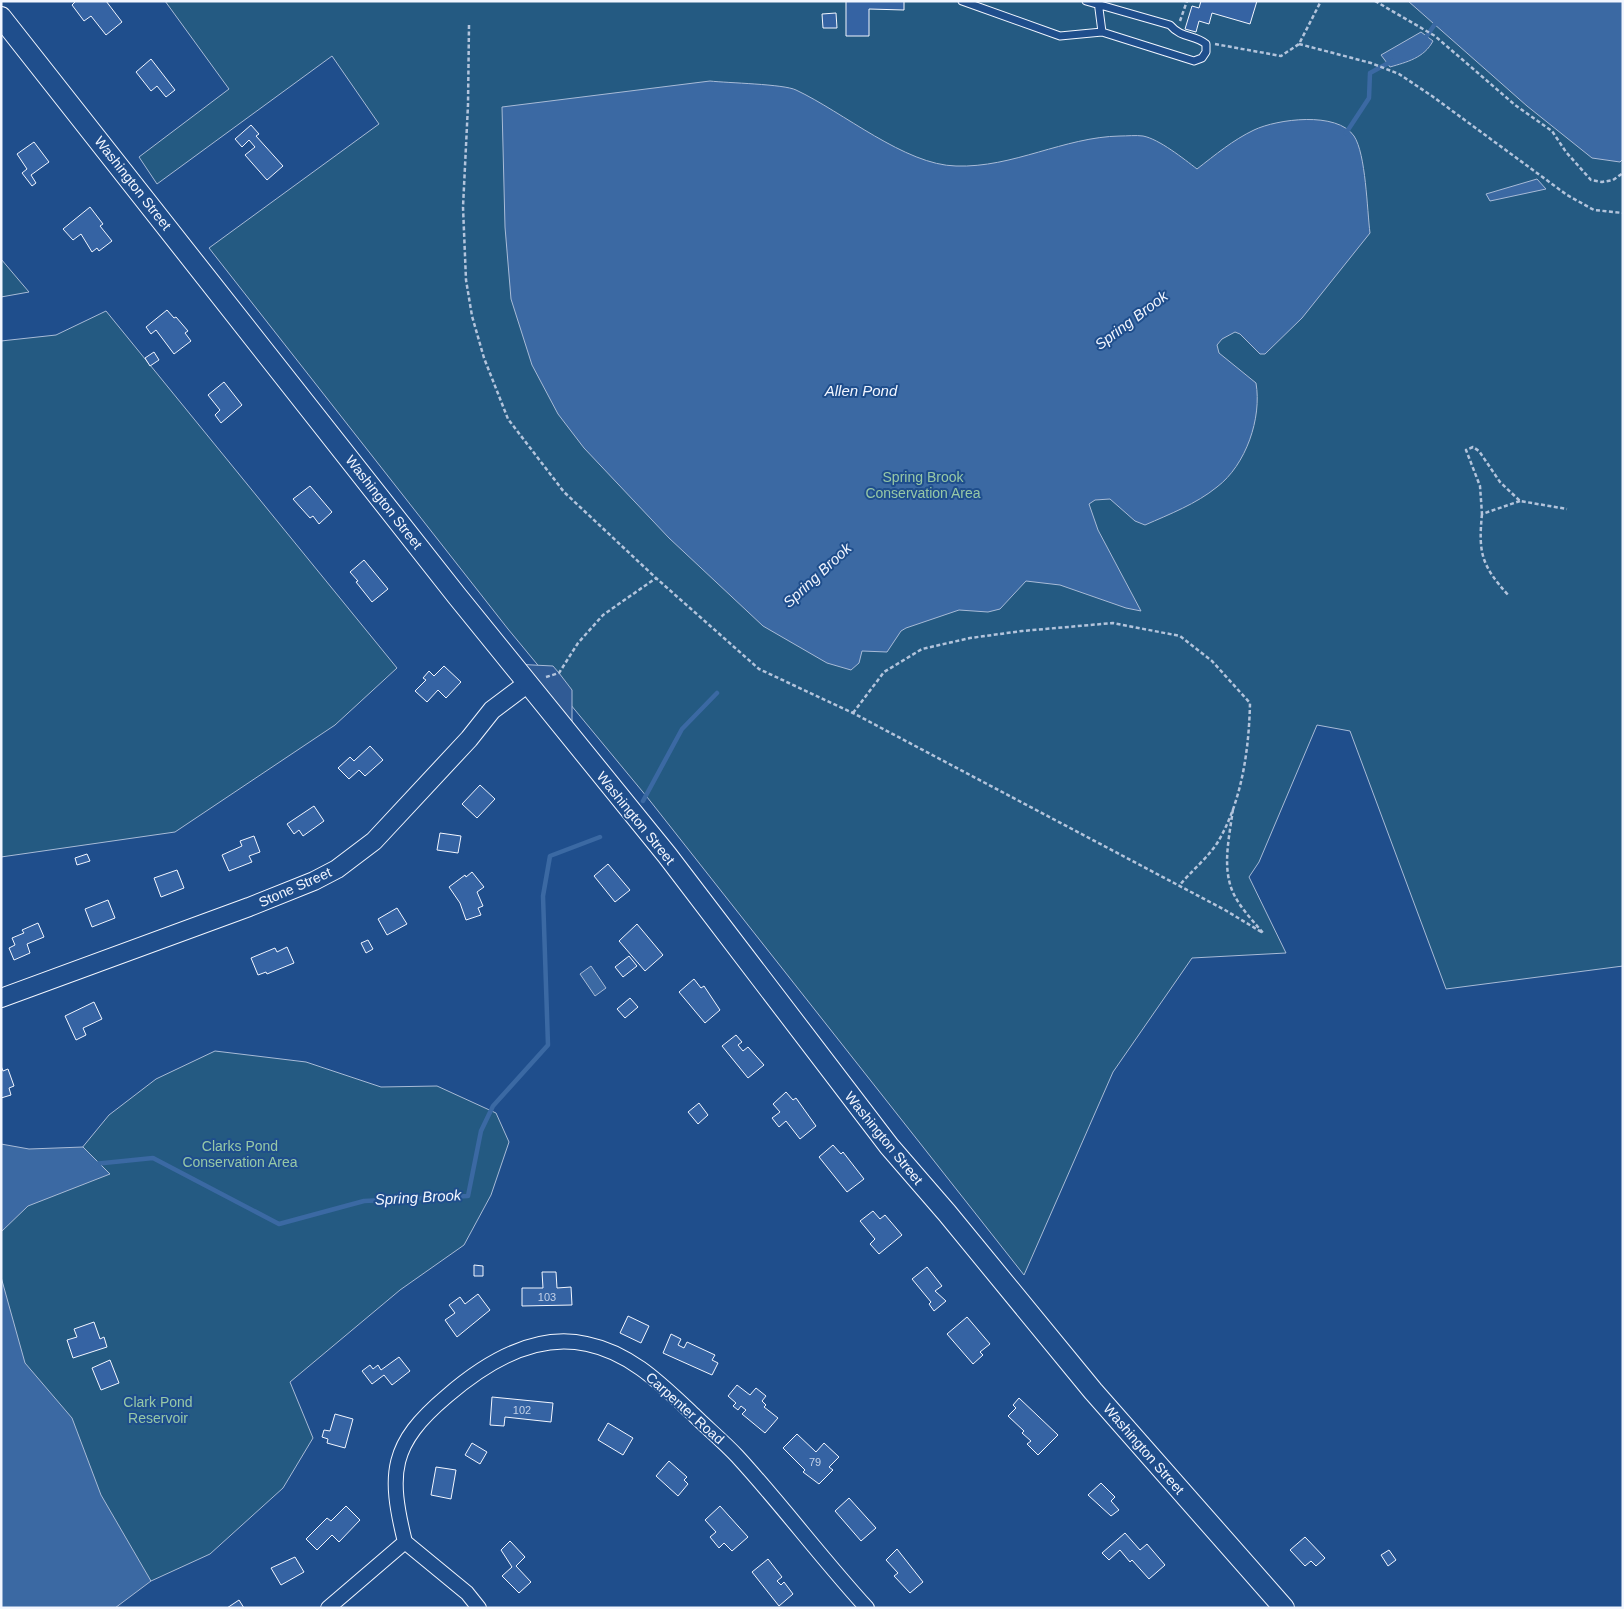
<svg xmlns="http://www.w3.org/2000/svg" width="1624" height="1609" font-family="Helvetica,sans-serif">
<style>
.green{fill:#245a82;stroke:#a8bbd7}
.parking{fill:#305b95;stroke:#a8bbd7}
.water{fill:#3b69a3;stroke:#a8bbd7}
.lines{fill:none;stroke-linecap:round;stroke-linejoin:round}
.stream{stroke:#3b69a3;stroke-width:4.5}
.building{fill:#3563a3;stroke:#f2f6ff}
.service-casing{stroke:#f2f6ff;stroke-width:9}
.minor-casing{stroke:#f2f6ff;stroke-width:16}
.tertiary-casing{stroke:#f2f6ff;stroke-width:20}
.secondary-casing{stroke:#f2f6ff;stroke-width:22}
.path{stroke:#b3c4dc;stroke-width:2.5;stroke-dasharray:4 2.5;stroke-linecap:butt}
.service{stroke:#1f4e8c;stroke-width:7}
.minor{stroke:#1f4e8c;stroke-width:14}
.tertiary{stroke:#1f4e8c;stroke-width:18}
.secondary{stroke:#1f4e8c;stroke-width:20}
.labels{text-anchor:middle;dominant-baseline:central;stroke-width:4;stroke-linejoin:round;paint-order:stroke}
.number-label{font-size:11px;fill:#c3d1e8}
.street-label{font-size:14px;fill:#f2f6ff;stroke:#1f4e8c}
.park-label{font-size:14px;fill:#97c8a6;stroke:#1f4e8c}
.water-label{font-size:15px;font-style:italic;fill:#f2f6ff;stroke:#1f4e8c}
</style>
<rect width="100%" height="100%" fill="#1f4e8c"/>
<path class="green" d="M 165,1 L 1623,1 L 1623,966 L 1446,989 L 1350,731 L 1317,725 L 1259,862 L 1249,877 L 1286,953 L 1192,958 L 1113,1072 L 1024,1275 L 647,797 L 508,629 L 209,248 L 379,124 L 332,56 L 157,184 L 139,157 L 229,89 Z
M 1,259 L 29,292 L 1,297 Z
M 106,311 L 397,668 L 335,725 L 175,832 L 1,857 L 1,341 L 56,335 Z
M 215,1051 L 306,1062 L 381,1087 L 437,1086 L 496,1113 L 509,1142 L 491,1195 L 464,1245 L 400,1290 L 290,1382 L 313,1438 L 283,1488 L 210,1554 L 151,1581 L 46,1493 L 1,1288 L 1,1186 L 72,1160 L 109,1115 L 156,1079 Z"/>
<path class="parking" d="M 513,664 L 553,666 L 559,673 L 572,690 L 572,739 Z"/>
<path class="water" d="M 1408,1 L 1623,1 L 1623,159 L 1620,162 L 1592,158 L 1527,106 Z
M 1421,32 L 1433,41 C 1424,58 1407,62 1390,67 L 1381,55 Z
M 710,81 C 727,83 784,84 796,90 C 843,112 905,165 956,166 C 1013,168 1064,137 1120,136 C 1127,136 1136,135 1143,136 C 1159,139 1184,159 1197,169 C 1215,155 1233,140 1254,130 C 1277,119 1337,111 1354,136 C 1366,154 1367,210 1370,233 L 1302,318 L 1265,354 L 1260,354 L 1240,334 L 1235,332 L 1222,339 L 1217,345 L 1219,353 L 1256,383 C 1262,418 1246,465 1217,487 C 1196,504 1170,514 1145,525 L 1135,521 L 1110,499 L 1095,500 L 1089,504 L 1098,530 L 1141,611 L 1126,608 L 1060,585 L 1026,581 L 1000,609 L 988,612 L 959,610 L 906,628 L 901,631 L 887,652 L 862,651 L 859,663 L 851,670 L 827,663 L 763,626 L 669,538 L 584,448 L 558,414 L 532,365 L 511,299 L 505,227 L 502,107 Z
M 1537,179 L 1546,189 L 1490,201 L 1486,194 Z
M 591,966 L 606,988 L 595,996 L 580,974 Z
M 1,1144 L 29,1149 L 83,1147 L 110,1174 L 28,1206 L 1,1232 Z
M 1,1277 L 25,1363 L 72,1418 L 101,1495 L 151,1581 L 115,1608 L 1,1608 Z"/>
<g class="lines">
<path class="stream" d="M 1424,40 L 1435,24 L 1440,21
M 1346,133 L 1369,98 L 1370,73 L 1392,61
M 643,801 L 682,729 L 717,693
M 94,1164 L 153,1158 L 279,1224 L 364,1201 L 468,1196 L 481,1131 L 493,1106 L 548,1045 L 543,896 L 550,856 L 600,837"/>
</g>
<path class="building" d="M 76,1 L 106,1 L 122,22 L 106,35 L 91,16 L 84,21 L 72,5 Z
M 846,1 L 904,1 L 904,10 L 869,9 L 869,36 L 846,36 Z
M 1201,1 L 1257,1 L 1250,24 L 1212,13 L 1209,24 L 1199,21 L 1196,32 L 1185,29 L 1192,6 L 1199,8 Z
M 836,13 L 837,28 L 823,28 L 822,14 Z
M 151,59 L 175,90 L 166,97 L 157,86 L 151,91 L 136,72 Z
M 251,125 L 259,134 L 256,136 L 283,166 L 267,180 L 245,155 L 255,147 L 249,140 L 242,147 L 235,139 Z
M 34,142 L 49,162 L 31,175 L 36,183 L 32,186 L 22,173 L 27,169 L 17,154 Z
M 90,207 L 103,224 L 100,226 L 112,241 L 99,251 L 97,248 L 92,252 L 81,234 L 73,240 L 63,229 Z
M 167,310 L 174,318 L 176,317 L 188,331 L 185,333 L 191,341 L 174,354 L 156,330 L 151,334 L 146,327 Z
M 154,352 L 159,360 L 150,366 L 145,358 Z
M 224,382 L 242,405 L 221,423 L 215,415 L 220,410 L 208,395 Z
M 310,486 L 332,512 L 319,524 L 313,516 L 310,518 L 293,499 Z
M 364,560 L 388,589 L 372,602 L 356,582 L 358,581 L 350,572 Z
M 444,666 L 461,682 L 446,698 L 438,690 L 427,702 L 415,691 L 426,680 L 423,678 L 429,671 L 434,676 Z
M 370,746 L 383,760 L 365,776 L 359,770 L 349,779 L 338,768 L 350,757 L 354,761 Z
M 480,785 L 495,799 L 477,818 L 462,804 Z
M 314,806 L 324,821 L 303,836 L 299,830 L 294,834 L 287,824 Z
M 440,833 L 461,836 L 458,853 L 437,850 Z
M 254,836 L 260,852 L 249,856 L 252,862 L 229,871 L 222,855 L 242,846 L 240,841 Z
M 87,854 L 90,861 L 77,865 L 75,858 Z
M 608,864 L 630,890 L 615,902 L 594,876 Z
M 177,870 L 184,888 L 161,897 L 154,878 Z
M 472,872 L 484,887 L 477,892 L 483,906 L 478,908 L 481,915 L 466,920 L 460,903 L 449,887 L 465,875 L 466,877 Z
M 108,900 L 115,918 L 92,927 L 85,909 Z
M 397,908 L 407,924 L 387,935 L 378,919 Z
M 38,923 L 44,937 L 27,944 L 30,953 L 14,960 L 9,948 L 15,945 L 12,938 L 24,933 L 22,930 Z
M 637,924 L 663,955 L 645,971 L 619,941 Z
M 368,940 L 373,949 L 366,953 L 361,943 Z
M 287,947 L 294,963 L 267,974 L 266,972 L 258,975 L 251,958 L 275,948 L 277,952 Z
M 629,956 L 637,966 L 623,977 L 615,967 Z
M 694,979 L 701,988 L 704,986 L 720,1010 L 705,1023 L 679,992 Z
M 630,998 L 638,1007 L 625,1018 L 617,1009 Z
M 94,1002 L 102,1019 L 83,1028 L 86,1035 L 76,1040 L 65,1016 Z
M 736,1035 L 742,1042 L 738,1045 L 743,1051 L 748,1047 L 764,1065 L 748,1078 L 722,1046 Z
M 1,1066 L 3,1071 L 8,1069 L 14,1086 L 9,1088 L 11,1095 L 1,1098 Z
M 786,1092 L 793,1100 L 796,1098 L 816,1126 L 800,1139 L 786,1121 L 779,1127 L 772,1118 L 780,1112 L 773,1104 Z
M 699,1103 L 708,1115 L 698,1124 L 688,1112 Z
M 833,1145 L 841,1154 L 843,1152 L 864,1179 L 847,1192 L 819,1157 Z
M 873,1211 L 880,1219 L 885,1215 L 902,1235 L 879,1254 L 870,1244 L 875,1239 L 860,1221 Z
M 474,1265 L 483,1266 L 483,1276 L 474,1276 Z
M 927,1267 L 942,1286 L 935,1291 L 946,1301 L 934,1311 L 929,1304 L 931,1302 L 912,1279 Z
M 542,1272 L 556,1272 L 557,1288 L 571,1287 L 572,1305 L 522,1306 L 522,1288 L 543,1288 Z
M 478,1294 L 490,1310 L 457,1337 L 445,1320 L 455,1313 L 449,1305 L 460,1297 L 465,1304 Z
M 628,1316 L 649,1326 L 641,1343 L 620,1333 Z
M 967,1317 L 990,1344 L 980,1352 L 983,1355 L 973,1364 L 947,1334 Z
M 94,1322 L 100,1339 L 104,1337 L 107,1347 L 73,1358 L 67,1340 L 77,1337 L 74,1329 Z
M 671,1334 L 681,1339 L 678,1345 L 684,1348 L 687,1342 L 715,1355 L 712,1360 L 718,1363 L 712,1375 L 663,1353 Z
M 399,1357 L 410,1371 L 392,1385 L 384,1375 L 372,1384 L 362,1371 L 370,1365 L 373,1369 L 378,1365 L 381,1370 Z
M 110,1360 L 119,1383 L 101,1390 L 92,1368 Z
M 737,1385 L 750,1395 L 756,1388 L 766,1396 L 762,1401 L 766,1405 L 764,1407 L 778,1418 L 765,1433 L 742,1414 L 746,1410 L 741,1406 L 738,1410 L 733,1406 L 736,1403 L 728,1396 Z
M 492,1397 L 553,1403 L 551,1422 L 505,1417 L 504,1426 L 490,1425 Z
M 1019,1398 L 1058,1435 L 1038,1455 L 1027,1444 L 1031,1441 L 1022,1433 L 1024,1431 L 1008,1416 L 1016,1408 L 1013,1405 Z
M 335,1414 L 353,1419 L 345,1448 L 327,1443 L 328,1439 L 322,1437 L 324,1430 L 330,1431 Z
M 608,1423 L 633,1438 L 623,1455 L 598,1440 Z
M 797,1434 L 816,1452 L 824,1443 L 839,1457 L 829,1467 L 833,1470 L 819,1484 L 803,1472 L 805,1470 L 783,1448 Z
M 472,1443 L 487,1452 L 480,1464 L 465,1455 Z
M 669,1461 L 687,1477 L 684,1480 L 688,1484 L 678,1496 L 656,1476 Z
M 436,1467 L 456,1470 L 451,1499 L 431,1495 Z
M 1101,1483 L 1115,1497 L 1111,1501 L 1119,1510 L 1111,1516 L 1088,1495 Z
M 849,1498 L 876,1528 L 861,1541 L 835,1511 Z
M 346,1506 L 360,1520 L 339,1542 L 332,1535 L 317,1550 L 306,1539 L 327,1518 L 331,1521 Z
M 720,1506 L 748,1537 L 732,1551 L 724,1543 L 719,1548 L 710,1537 L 716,1532 L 705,1520 Z
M 1125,1533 L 1140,1550 L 1147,1544 L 1165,1565 L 1149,1579 L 1132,1560 L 1130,1562 L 1120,1550 L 1109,1560 L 1102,1553 Z
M 1305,1537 L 1325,1558 L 1316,1566 L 1311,1561 L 1305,1566 L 1290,1550 Z
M 510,1541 L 525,1557 L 516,1566 L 531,1582 L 519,1593 L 502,1576 L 512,1567 L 501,1550 Z
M 897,1549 L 923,1582 L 910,1593 L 894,1576 L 898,1573 L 886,1560 Z
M 1389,1550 L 1396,1560 L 1388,1566 L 1381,1555 Z
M 295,1557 L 304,1572 L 281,1585 L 271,1568 Z
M 768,1559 L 782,1577 L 777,1581 L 781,1585 L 784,1582 L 793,1594 L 779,1606 L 752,1572 Z
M 239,1600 L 244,1608 L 227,1608 Z"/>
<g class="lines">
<defs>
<path id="service" d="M 962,1 L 1060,36 L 1102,32
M 1086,1 L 1170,25 C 1182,39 1194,34 1206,44 L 1206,52 L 1202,58 L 1194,61 L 1102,32 L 1098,1"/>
<path id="minor" d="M 405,1542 L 467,1593 L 479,1608
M 328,1608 L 405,1542 C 388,1473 390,1444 447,1396 C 485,1363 535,1332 587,1344 C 631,1353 662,1385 693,1414 C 707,1428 723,1441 737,1456 C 782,1505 822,1559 867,1608"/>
<path id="tertiary" d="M 1,998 L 249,907 L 314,881 L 337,869 L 374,841 L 469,739 L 492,710 L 528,683"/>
<path id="secondary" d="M 1,17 L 457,596 L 667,855 L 889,1146 L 947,1213 L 1093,1391 L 1284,1608"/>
</defs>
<use href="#service" class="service-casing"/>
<use href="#minor" class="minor-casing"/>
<use href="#tertiary" class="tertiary-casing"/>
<use href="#secondary" class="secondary-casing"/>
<path class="path" d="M 1375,1 L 1435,36 L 1515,105 L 1552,131 L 1566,152 L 1591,180 L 1602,182 L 1613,180 L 1623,173
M 1180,21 L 1187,1
M 469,25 L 468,105 L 463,207 L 466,280 L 472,316 L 484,358 L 508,419 L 564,492 L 656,578 L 759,669 L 853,713 L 1225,910 L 1263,933 C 1250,917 1233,901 1229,880 C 1224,858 1230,832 1233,809
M 1215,44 L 1281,56 L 1299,44 L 1321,1
M 1299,44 L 1371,63 L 1399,74 L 1432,96 L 1567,195 L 1594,210 L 1623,213
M 1520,501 L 1482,514 L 1480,486 L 1466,450 L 1473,447 L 1479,451 L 1500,482 L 1520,501 L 1567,509
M 1482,514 C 1478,554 1482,566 1509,596
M 546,677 L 559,673 L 578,643 L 603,615 L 656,578
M 853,713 L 884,672 L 922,649 L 970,638 L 1022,631 L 1113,623 L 1180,636 L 1212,661 L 1250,703 C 1249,749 1242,800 1219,840 C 1210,856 1191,871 1179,886"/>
<use href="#service" class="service"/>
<use href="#minor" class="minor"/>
<use href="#tertiary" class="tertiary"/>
<use href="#secondary" class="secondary"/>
</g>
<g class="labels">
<g class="number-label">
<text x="547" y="1297">103</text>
<text x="522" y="1410">102</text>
<text x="815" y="1462">79</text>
</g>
<g class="street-label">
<text transform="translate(133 183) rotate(52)">Washington Street</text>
<text transform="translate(384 502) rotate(52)">Washington Street</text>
<text transform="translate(636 818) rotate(51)">Washington Street</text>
<text transform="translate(295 887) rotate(-24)">Stone Street</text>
<text transform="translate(884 1138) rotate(51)">Washington Street</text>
<text transform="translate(685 1408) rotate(42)">Carpenter Road</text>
<text transform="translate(1144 1449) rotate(49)">Washington Street</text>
</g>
<g class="park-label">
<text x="923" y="477">Spring Brook<tspan x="923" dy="16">Conservation Area</tspan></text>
<text x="240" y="1146">Clarks Pond<tspan x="240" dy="16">Conservation Area</tspan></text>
<text x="158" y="1402">Clark Pond<tspan x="158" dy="16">Reservoir</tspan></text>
</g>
<g class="water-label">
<text transform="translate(1131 320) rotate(-37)">Spring Brook</text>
<text x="861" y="390">Allen Pond</text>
<text transform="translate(817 575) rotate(-43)">Spring Brook</text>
<text transform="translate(418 1197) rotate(-3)">Spring Brook</text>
</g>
</g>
<rect width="1624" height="1609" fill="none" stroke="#f2f6ff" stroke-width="5"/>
</svg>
